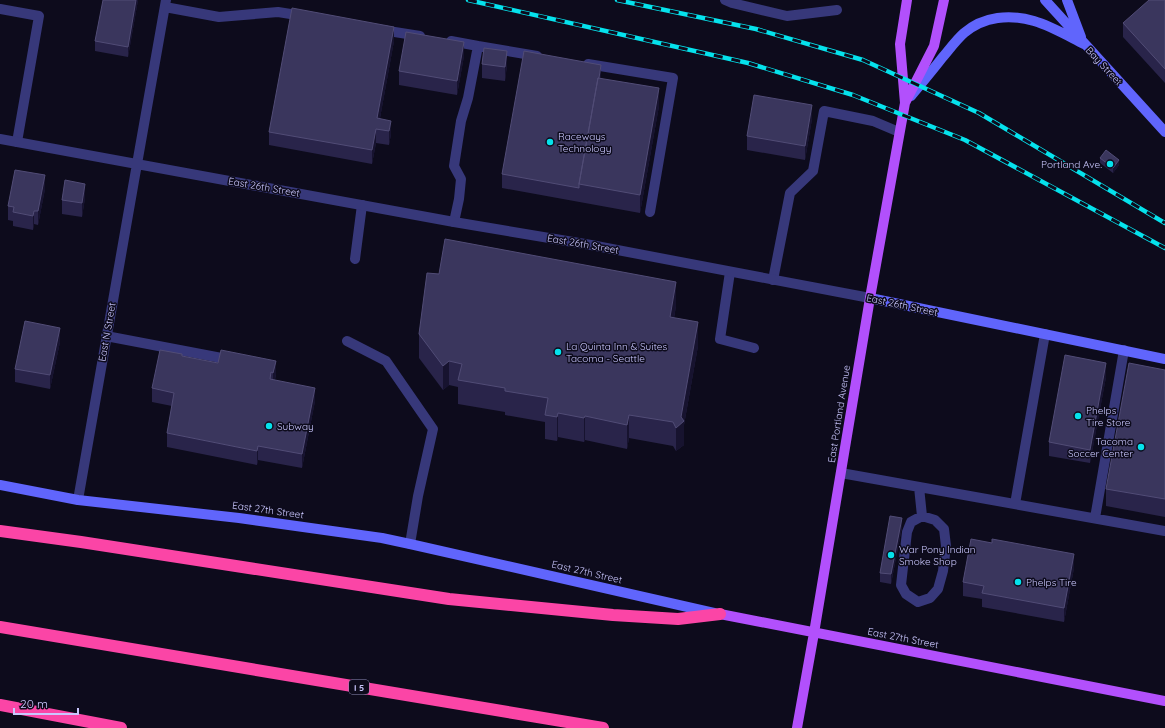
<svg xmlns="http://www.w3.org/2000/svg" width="1165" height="728" font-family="Quicksand,sans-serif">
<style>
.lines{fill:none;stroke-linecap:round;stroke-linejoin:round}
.lane{stroke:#37387a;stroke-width:10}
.street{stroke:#37387a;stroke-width:10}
.secondary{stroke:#6065fc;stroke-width:10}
.primary{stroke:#b250fc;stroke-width:10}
.highway{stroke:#fb45a6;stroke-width:12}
.rail-casing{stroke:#05e2ec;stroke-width:4.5}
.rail{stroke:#0d0b1c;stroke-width:3;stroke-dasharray:9;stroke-linecap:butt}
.wall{fill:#29244a}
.shaded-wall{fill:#17132f}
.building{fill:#3a365d;stroke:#514c76}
.poi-dot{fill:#05e2ec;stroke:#0d0b1c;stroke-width:1.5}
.labels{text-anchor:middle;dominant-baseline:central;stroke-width:3;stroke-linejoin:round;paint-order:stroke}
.shield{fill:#0d0b1c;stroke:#918fba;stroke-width:1}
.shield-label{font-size:9px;font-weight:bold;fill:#cac7fe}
.street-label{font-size:10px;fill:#cac7fe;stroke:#0d0b1c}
.poi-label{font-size:10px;fill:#cac7fe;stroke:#0d0b1c;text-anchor:start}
</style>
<rect width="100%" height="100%" fill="#0d0b1c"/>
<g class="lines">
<path class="lane" d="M 725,0 L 732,3 L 787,16 L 837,10
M 165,7 L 219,17 L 278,12 L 303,16
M 0,9 L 39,16 L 17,142
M 382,30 L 420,36
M 451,41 L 478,46
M 588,64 L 673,78 L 650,212
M 137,164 L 166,0
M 454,222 L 459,199 L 461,179 L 454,166 L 461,121 L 468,98 L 478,46 L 537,56
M 355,259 L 362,205
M 730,272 L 720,339 L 754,348
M 773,280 L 790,193 L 813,171 L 824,111 L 873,121 L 899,132
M 106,336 L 232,360
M 347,341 L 386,361 L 433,429 L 418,496 L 410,544
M 841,473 L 1165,531
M 919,487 L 922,516
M 1015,504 L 1045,334
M 922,516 L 935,520 L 944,529 L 946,546 L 943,571 L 938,589 L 930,598 L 918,602 L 906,594 L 901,585 L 907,532 L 911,522 Z
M 1095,518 L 1124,350"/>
<path class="street" d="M 0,139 L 454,222 L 591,245 L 870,298
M 78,500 L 137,164"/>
<path class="secondary" d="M 1045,0 L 1165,132
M 1067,0 L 1081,37
M 911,96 C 921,84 932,71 942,58 C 949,50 956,40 964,33 C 984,16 1010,14 1034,21 C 1051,26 1068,36 1084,44
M 870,298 L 1165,359
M 0,485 L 78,500 L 239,518 L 382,538 L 410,544 L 714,613"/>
<path class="primary" d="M 905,103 L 900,44 L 907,0
M 720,614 L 1165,701
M 797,728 L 814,633 L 870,298 L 905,103 L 934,46 L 944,0"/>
<path class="highway" d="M 0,531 L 81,542 L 449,599 L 613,615 L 678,619 L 720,614
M 0,627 L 603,728
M 0,705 L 121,728"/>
<defs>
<path id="rail" d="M 468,0 L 748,63 L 853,95 L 965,140 L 1165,248
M 617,0 L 756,29 L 863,60 L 979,113 L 1165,223"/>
</defs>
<use href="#rail" class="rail-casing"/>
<use href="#rail" class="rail"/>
</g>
<path class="wall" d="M 138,0 L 128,57 L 95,51 L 95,41 Z
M 1165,0 L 1165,83 L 1123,37 L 1123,23 Z
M 394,41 L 380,118 L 391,134 L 389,145 L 376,143 L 372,164 L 269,145 L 269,132 Z
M 464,56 L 457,95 L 399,85 L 399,71 Z
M 482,64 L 507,65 L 505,81 L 482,78 Z
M 601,78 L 659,106 L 640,213 L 502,188 L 502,174 Z
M 812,119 L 805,160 L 747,150 L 747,136 Z
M 1100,158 L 1119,165 L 1113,173 L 1100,163 Z
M 45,189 L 38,225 L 34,224 L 33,230 L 13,226 L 13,221 L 8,220 L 8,206 Z
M 85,198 L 82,217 L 62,214 L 62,200 Z
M 676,306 L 674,318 L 698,346 L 684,425 L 684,445 L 676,451 L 673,446 L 629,438 L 627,449 L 585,440 L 584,442 L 558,437 L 557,441 L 545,439 L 545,422 L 505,415 L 505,412 L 458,404 L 458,387 L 449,385 L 443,390 L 419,358 L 419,334 Z
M 60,342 L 50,389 L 15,382 L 15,369 Z
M 182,356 L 218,363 L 276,361 L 276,374 L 275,380 L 315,401 L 302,468 L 258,460 L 257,465 L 167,447 L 167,433 L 172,406 L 152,402 L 152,388 Z
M 1165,370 L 1165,517 L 1106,506 L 1106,489 Z
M 1106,377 L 1090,463 L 1049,456 L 1049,442 Z
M 902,527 L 891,584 L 880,582 L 880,573 Z
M 1074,568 L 1064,622 L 982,607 L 982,599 L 963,596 L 963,582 Z"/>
<path class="shaded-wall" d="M 136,0 L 138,0 L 128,57 L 128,47 Z
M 394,27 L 394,41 L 378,129 L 377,118 Z
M 464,42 L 464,56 L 457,95 L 457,81 Z
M 507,51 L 507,65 L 505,81 L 505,67 Z
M 601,65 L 601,79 L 582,185 Z
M 659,88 L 659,106 L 640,213 L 640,195 Z
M 812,105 L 812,119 L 805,160 L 805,146 Z
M 391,121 L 391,134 L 389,145 L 389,131 Z
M 376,129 L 376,143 L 372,164 L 372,150 Z
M 1119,160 L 1119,165 L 1113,173 L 1113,168 Z
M 45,175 L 45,189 L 38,225 L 38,211 Z
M 85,184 L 85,198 L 82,217 L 82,203 Z
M 34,211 L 34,224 L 33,230 L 33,216 Z
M 676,282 L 676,306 L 670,341 L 670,317 Z
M 698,322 L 698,346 L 684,425 L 684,445 L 676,451 L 676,428 Z
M 60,328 L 60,342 L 50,389 L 50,375 Z
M 276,361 L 276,374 L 273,387 L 273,373 Z
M 449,361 L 449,385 L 443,390 L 443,366 Z
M 1106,363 L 1106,377 L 1090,463 L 1090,450 Z
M 315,388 L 315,401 L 302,468 L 302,454 Z
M 558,413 L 558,437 L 557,441 L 557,417 Z
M 629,415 L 629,438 L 627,449 L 627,425 Z
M 585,416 L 585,440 L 584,442 L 584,418 Z
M 258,446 L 258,460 L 257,465 L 257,451 Z
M 902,518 L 902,527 L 891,584 L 891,574 Z
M 1074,554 L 1074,568 L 1064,622 L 1064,608 Z"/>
<path class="building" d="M 103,0 L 136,0 L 128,47 L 95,41 Z
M 1149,0 L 1165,0 L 1165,69 L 1123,23 Z
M 292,8 L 394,27 L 377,118 L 391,121 L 389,131 L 376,129 L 372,150 L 269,132 Z
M 406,32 L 464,42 L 457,81 L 399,71 Z
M 484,48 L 507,51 L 505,67 L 482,64 Z
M 524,51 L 601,65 L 599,78 L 598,78 L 579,184 L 579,188 L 502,174 Z
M 598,78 L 659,88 L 640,195 L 579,184 Z
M 754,95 L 812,105 L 805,146 L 747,136 Z
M 1106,150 L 1119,160 L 1113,168 L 1100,158 Z
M 15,170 L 45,175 L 38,211 L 34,211 L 33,216 L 13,212 L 14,207 L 8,206 Z
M 65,180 L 85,184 L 82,203 L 62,200 Z
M 445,239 L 676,282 L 670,317 L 698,322 L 681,417 L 684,421 L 676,428 L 673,422 L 629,415 L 627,425 L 585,416 L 584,418 L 558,413 L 557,417 L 545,415 L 548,398 L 505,391 L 505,388 L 458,380 L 462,364 L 449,361 L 443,366 L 419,334 L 427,273 L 439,274 Z
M 25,321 L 60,328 L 50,375 L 15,369 Z
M 160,350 L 182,354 L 182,356 L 218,363 L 221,350 L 276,361 L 273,373 L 271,372 L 270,379 L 315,388 L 302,454 L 258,446 L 257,451 L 167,433 L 174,393 L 152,388 Z
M 1065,355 L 1106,363 L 1090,450 L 1049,442 Z
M 1129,363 L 1165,370 L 1165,499 L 1106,489 Z
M 890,516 L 902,518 L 891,574 L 880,573 Z
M 971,539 L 992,543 L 992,539 L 1074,554 L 1064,608 L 982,593 L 984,586 L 963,582 Z"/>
<g class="poi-dot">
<circle cx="550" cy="142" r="4"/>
<circle cx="1110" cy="164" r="4"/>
<circle cx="558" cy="352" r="4"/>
<circle cx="1078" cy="416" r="4"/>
<circle cx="269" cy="426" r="4"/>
<circle cx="1141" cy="447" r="4"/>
<circle cx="891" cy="555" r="4"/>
<circle cx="1018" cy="582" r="4"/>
</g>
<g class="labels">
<rect class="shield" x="349" y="680" width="20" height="14" rx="3"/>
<g class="shield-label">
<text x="359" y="687">I 5</text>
</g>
<g class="street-label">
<text transform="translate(1104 66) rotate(47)">Bay Street</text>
<text transform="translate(264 187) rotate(10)">East 26th Street</text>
<text transform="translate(583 244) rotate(10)">East 26th Street</text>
<text transform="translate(902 305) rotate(12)">East 26th Street</text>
<text transform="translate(107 332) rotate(-80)">East N Street</text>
<text transform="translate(839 414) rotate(-81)">East Portland Avenue</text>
<text transform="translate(268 510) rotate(8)">East 27th Street</text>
<text transform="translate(587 572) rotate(13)">East 27th Street</text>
<text transform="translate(903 638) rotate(11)">East 27th Street</text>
</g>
<g class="poi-label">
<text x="558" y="136">Raceways<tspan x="558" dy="12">Technology</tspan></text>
<text x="1102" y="164" text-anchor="end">Portland Ave.</text>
<text x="566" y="346">La Quinta Inn &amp; Suites<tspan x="566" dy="12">Tacoma - Seattle</tspan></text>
<text x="1086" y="410">Phelps<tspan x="1086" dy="12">Tire Store</tspan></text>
<text x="277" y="426">Subway</text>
<text x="1133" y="441" text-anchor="end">Tacoma<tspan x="1133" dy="12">Soccer Center</tspan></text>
<text x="899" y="549">War Pony Indian<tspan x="899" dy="12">Smoke Shop</tspan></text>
<text x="1026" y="582">Phelps Tire</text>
</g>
</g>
<path d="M14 708v6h64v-6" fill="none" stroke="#cac7fe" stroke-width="2"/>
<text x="20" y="708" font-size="12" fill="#cac7fe" stroke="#0d0b1c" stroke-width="3" paint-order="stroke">20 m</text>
</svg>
